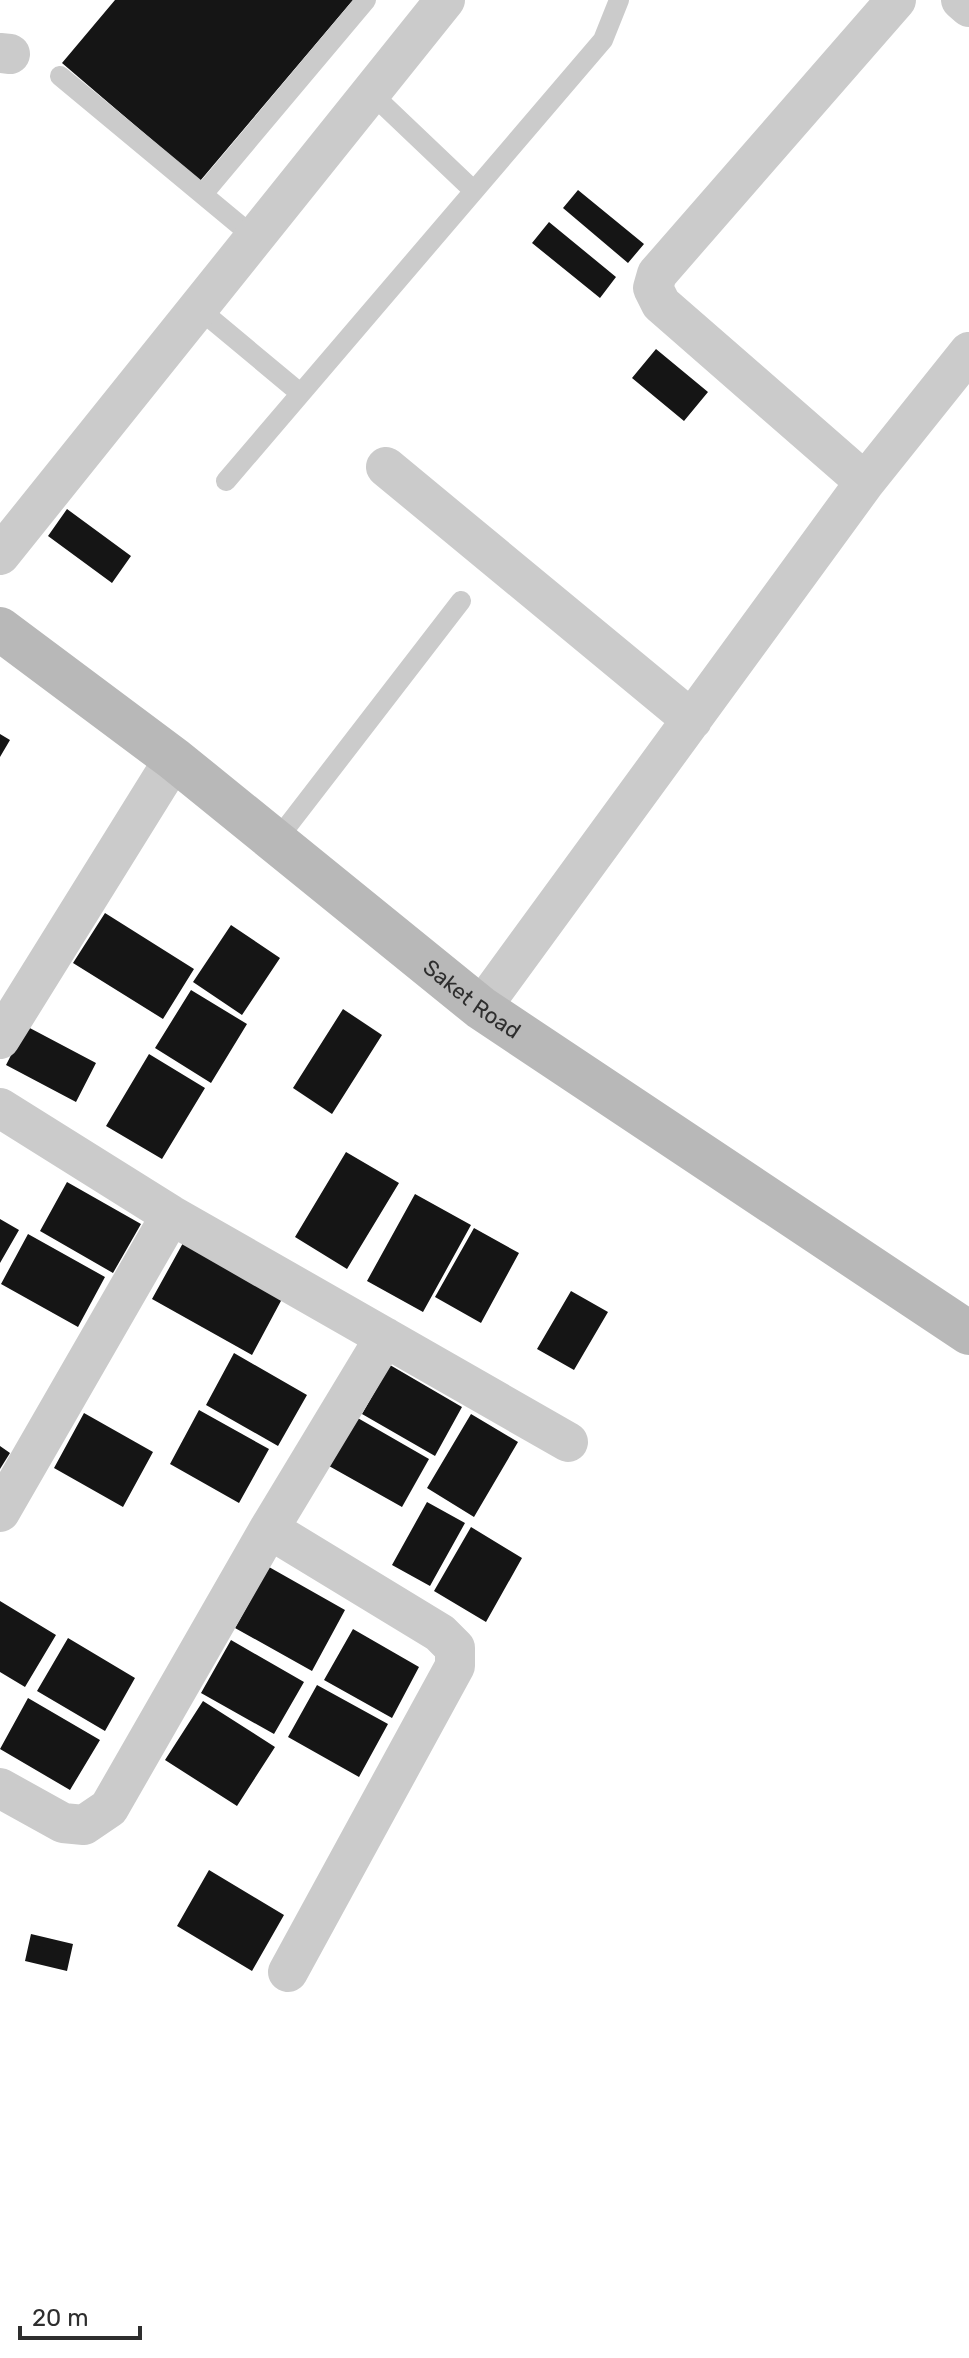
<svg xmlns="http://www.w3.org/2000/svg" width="969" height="2358" font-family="Rubik,sans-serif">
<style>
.building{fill:#151515}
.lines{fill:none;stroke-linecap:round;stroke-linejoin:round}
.lane{stroke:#cbcbcb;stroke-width:20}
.street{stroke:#cbcbcb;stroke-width:40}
.secondary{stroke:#b8b8b8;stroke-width:44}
.labels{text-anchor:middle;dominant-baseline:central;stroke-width:8;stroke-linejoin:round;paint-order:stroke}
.street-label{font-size:22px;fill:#2e2e2e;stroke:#fff}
</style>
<rect width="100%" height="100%" fill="#fff"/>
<path class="building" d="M 115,0 L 353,0 L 200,181 L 62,63 Z
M 578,190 L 644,244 L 628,263 L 563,208 Z
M 549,222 L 616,277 L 600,298 L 532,243 Z
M 656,349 L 708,392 L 684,421 L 632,378 Z
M 67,509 L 131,556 L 112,583 L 48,536 Z
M 0,734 L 10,740 L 0,757 Z
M 105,913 L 194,969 L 163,1019 L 73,963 Z
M 231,925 L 280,958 L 242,1015 L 193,982 Z
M 191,990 L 247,1024 L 211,1083 L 155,1048 Z
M 343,1009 L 382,1035 L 332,1114 L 293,1088 Z
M 26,1026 L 96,1063 L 76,1102 L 6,1065 Z
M 149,1054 L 205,1088 L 162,1159 L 106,1126 Z
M 346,1152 L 399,1183 L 347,1269 L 295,1237 Z
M 67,1182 L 141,1224 L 113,1273 L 40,1231 Z
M 415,1194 L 471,1225 L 423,1312 L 367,1281 Z
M 0,1219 L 19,1230 L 0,1263 Z
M 474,1228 L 519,1253 L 481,1323 L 435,1297 Z
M 28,1234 L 105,1277 L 78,1327 L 1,1284 Z
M 183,1243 L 282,1299 L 252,1355 L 152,1299 Z
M 571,1291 L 608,1312 L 574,1370 L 537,1349 Z
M 234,1353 L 307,1395 L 278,1446 L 206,1405 Z
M 390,1365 L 462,1407 L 435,1456 L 362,1414 Z
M 199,1410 L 269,1449 L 239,1503 L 170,1464 Z
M 84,1413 L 153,1452 L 123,1507 L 54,1468 Z
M 471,1414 L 518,1442 L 474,1517 L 427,1488 Z
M 356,1417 L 429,1459 L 402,1507 L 329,1466 Z
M 0,1446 L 10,1453 L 0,1469 Z
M 427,1502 L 465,1523 L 430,1586 L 392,1565 Z
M 471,1527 L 522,1558 L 486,1622 L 434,1591 Z
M 269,1567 L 345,1610 L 312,1671 L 235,1628 Z
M 0,1601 L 56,1635 L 25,1687 L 0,1672 Z
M 353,1629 L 419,1667 L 392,1718 L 324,1680 Z
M 68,1638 L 135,1678 L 105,1731 L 37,1691 Z
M 231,1640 L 304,1682 L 274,1734 L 201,1693 Z
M 317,1685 L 388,1724 L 359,1777 L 288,1737 Z
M 28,1698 L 100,1740 L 70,1790 L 0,1749 Z
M 203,1701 L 275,1747 L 237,1806 L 165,1760 Z
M 209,1870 L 284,1915 L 252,1971 L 177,1926 Z
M 31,1934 L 73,1944 L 67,1971 L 25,1961 Z"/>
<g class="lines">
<path class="lane" d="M 60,76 L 255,238
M 371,93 L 474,191
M 203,194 L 366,0
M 198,308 L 300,393
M 226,481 L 603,40 L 619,0
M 276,841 L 461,601"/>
<path class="street" d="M 961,0 L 969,7
M 0,53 L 10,54
M 386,467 L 692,720
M 865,482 L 661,304 L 653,288 L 657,274 L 896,0
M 0,555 L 445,0
M 481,1008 L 865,482 L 969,352
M 0,1039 L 174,759
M 0,1108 L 171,1215 L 568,1442
M 0,1512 L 171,1215
M 269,1529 L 440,1633 L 455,1648 L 455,1666 L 288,1972
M 0,1788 L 63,1823 L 84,1825 L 109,1808 L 269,1529 L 385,1337"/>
<path class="secondary" id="s1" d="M 0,629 L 174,759 L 481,1008 L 969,1333"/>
</g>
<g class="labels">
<g class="street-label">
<text stroke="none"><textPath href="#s1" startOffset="600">Saket Road</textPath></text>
</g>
</g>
<path d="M20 2326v12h120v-12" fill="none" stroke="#2e2e2e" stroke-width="4"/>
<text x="32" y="2326" font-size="24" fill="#2e2e2e" stroke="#ffffff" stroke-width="6" paint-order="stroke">20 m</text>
</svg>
